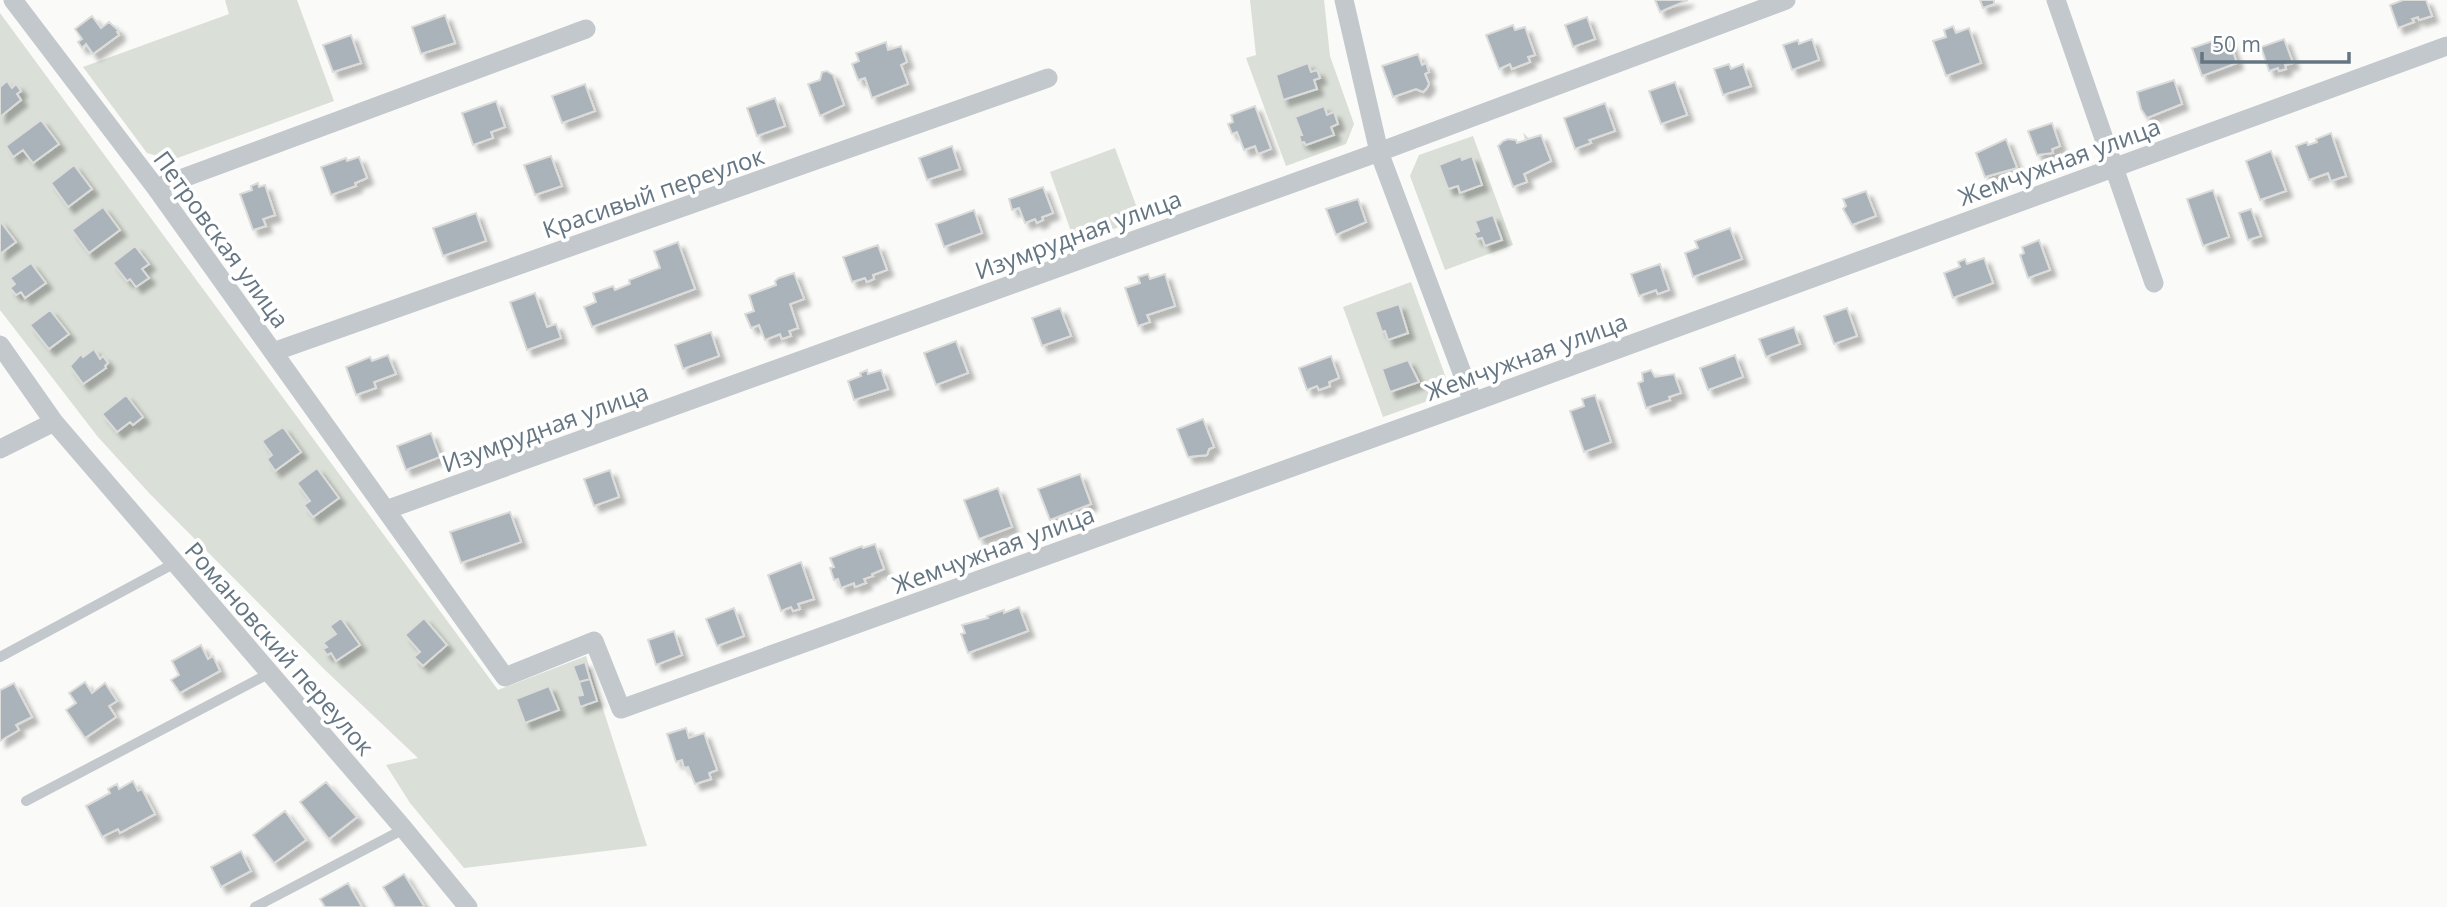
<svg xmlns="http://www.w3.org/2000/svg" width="2447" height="907" font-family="'Open Sans',sans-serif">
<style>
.green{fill:#dadfd7}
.building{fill:#aab3b9;stroke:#dcdcda;stroke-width:2;filter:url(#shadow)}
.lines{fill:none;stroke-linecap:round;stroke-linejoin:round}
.lane{stroke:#c3c8cc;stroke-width:10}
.street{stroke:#c3c8cc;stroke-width:19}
.labels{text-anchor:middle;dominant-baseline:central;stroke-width:7;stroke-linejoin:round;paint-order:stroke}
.street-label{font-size:24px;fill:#657683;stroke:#fff}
</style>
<defs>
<filter id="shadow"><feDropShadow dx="6" dy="6" stdDeviation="2" flood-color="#0004"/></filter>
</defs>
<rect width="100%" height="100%" fill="#fafaf8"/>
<path class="green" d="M 225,0 L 297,0 L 334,101 L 172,160 L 147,153 L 83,67 L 229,14 Z
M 1250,0 L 1324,0 L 1330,56 L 1354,124 L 1346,144 L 1286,166 L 1246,58 L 1256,55 Z
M 0,13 L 498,690 L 586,656 L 647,846 L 464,868 L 410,803 L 386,765 L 418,758 L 325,670 L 150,494 L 98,437 L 0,310 Z
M 1473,136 L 1513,245 L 1445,270 L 1410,176 L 1419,155 Z
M 1115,148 L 1141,219 L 1075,243 L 1050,172 Z
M 1411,282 L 1446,378 L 1436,398 L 1383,417 L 1343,307 Z"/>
<path class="building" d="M 1655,0 L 1688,0 L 1660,12 Z
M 1980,0 L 1994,0 L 1994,4 L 1983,8 Z
M 2403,0 L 2426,0 L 2432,16 L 2419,20 L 2418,17 L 2412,19 L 2414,22 L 2398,28 L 2390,5 Z
M 445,15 L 455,43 L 421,54 L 412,27 Z
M 92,16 L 101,28 L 109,22 L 119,31 L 117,32 L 119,35 L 93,54 L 86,44 L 82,48 L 78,42 L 82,39 L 75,29 Z
M 1587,17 L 1595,39 L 1573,47 L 1565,25 Z
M 1513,25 L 1515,30 L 1525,27 L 1535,55 L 1528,57 L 1530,62 L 1512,69 L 1510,64 L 1499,69 L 1486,35 Z
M 1953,26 L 1956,33 L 1969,28 L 1981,63 L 1946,76 L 1933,41 L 1946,37 L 1944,30 Z
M 351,35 L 361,63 L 333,72 L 323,45 Z
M 2227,36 L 2237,63 L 2202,76 L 2192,48 Z
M 1812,39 L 1819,60 L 1792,70 L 1783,45 L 1798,40 L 1799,44 Z
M 2284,39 L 2293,63 L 2285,65 L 2286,69 L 2279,71 L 2278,68 L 2269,71 L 2261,47 Z
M 886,42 L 888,50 L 901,46 L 907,62 L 901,65 L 908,84 L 872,98 L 865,78 L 858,80 L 852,64 L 859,61 L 856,53 Z
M 1418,54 L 1422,65 L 1426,63 L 1429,72 L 1425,74 L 1429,84 L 1427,88 L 1423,92 L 1416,89 L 1393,97 L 1382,66 Z
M 1308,63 L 1311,72 L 1317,70 L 1320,78 L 1314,80 L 1317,89 L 1283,100 L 1276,75 Z
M 1729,64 L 1731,69 L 1743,64 L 1751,86 L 1723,95 L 1714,69 Z
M 827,71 L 833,75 L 844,105 L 820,116 L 808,84 L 820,80 L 822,72 Z
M 2174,80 L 2182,104 L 2147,118 L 2141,109 L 2137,92 Z
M 7,81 L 12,88 L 16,84 L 21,91 L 17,94 L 21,100 L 0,117 L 0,87 Z
M 1675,82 L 1687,115 L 1661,124 L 1649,91 Z
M 585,84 L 595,111 L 562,123 L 552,96 Z
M 775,98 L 785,126 L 757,136 L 747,108 Z
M 496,101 L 505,127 L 491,132 L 493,138 L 473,145 L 462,113 Z
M 1605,103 L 1615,131 L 1589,140 L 1591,143 L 1575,149 L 1564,118 Z
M 1255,106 L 1271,149 L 1258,154 L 1255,146 L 1244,150 L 1237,132 L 1232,134 L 1228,124 L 1233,122 L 1231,115 Z
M 1324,106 L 1327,115 L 1334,112 L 1338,124 L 1331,127 L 1334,135 L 1306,145 L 1304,142 L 1301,143 L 1299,135 L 1302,135 L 1295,117 Z
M 41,120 L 59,144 L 33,163 L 23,150 L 13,157 L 6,146 Z
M 2052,123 L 2060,146 L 2052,149 L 2053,153 L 2037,155 L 2028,131 Z
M 2331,133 L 2346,176 L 2331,181 L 2328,173 L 2309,180 L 2296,146 L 2307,142 L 2308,145 L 2317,142 L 2316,139 Z
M 1541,135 L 1551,161 L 1524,174 L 1527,182 L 1513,187 L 1498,146 L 1503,141 L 1508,139 L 1516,140 L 1517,143 L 1526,140 L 1525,136 L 1528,139 Z
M 2006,139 L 2017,168 L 1985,177 L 1976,153 Z
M 952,146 L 960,169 L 927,180 L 919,158 Z
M 2271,151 L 2286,191 L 2260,200 L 2246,161 Z
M 551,156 L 562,186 L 535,195 L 524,165 Z
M 1461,156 L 1462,160 L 1472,156 L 1482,185 L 1460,193 L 1458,186 L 1448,189 L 1439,165 Z
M 359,157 L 367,178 L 355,183 L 356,186 L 331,195 L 321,167 L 346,158 L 347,161 Z
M 74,165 L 92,189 L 68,207 L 51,183 Z
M 258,183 L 259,187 L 265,185 L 275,215 L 263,219 L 266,226 L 253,230 L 240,194 L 252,190 L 251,186 Z
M 1043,187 L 1053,213 L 1042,217 L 1043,220 L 1037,223 L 1035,219 L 1025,223 L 1019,208 L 1012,210 L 1009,199 Z
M 2213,190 L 2229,237 L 2203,246 L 2187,199 Z
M 1866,191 L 1876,216 L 1852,225 L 1843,209 L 1846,206 L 1843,199 Z
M 1358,199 L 1366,222 L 1336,235 L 1326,209 Z
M 103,207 L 120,230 L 89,253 L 72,230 Z
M 2251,209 L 2261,236 L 2248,240 L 2239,213 Z
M 974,210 L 982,233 L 944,247 L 936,224 Z
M 476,213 L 486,241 L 443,256 L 433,228 Z
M 1493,215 L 1502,240 L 1485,246 L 1482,238 L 1477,239 L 1474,233 L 1479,231 L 1475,221 Z
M 0,221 L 16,242 L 0,254 Z
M 1730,228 L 1742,259 L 1693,277 L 1685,253 L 1698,248 L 1695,241 Z
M 2039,240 L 2050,270 L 2028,278 L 2020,255 L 2024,253 L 2022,247 Z
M 678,242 L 695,289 L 592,327 L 584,307 L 596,302 L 593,293 L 613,286 L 615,290 L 630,284 L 629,280 L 660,268 L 654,251 Z
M 878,245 L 887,270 L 873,275 L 874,279 L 867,282 L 865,278 L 852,282 L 843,257 Z
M 135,246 L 149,264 L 142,269 L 149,278 L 136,287 L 130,279 L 127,281 L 113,263 Z
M 1984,258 L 1993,283 L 1953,298 L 1944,273 L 1960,267 L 1958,262 L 1965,259 L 1967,264 Z
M 31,263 L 46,283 L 25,298 L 21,292 L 16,295 L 10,288 L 15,284 L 10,278 Z
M 1660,264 L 1669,290 L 1658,294 L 1656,290 L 1639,296 L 1631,274 Z
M 794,273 L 804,299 L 790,304 L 798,328 L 789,331 L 791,336 L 782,339 L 780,334 L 765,340 L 759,325 L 751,328 L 745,314 L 754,311 L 749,295 L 776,285 L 775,281 L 779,278 Z
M 1148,274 L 1150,279 L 1165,274 L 1175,306 L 1147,315 L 1150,322 L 1138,326 L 1125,288 L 1140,283 L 1138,277 Z
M 535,293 L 547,327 L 556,324 L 561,338 L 527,350 L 510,302 Z
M 1399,304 L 1408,333 L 1388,340 L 1385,331 L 1382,332 L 1375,312 Z
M 1060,308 L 1071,336 L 1042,346 L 1032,318 Z
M 1847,308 L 1857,336 L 1834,344 L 1824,316 Z
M 50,310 L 69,334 L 49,349 L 30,325 Z
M 1794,327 L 1800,344 L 1766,357 L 1759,339 Z
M 711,332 L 719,356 L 683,369 L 675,345 Z
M 956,341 L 968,373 L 936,385 L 924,353 Z
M 94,349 L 100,359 L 103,356 L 108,363 L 105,366 L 106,368 L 83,384 L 70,366 L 81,354 L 83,357 Z
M 388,355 L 396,374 L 374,382 L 376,388 L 356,395 L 346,367 L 370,357 L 372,361 Z
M 1735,355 L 1743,377 L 1708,390 L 1700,368 Z
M 1331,356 L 1339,378 L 1329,382 L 1330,386 L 1319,390 L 1317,386 L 1307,390 L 1299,368 Z
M 1408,360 L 1419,382 L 1390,392 L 1382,369 Z
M 867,370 L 868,374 L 881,370 L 888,389 L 854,400 L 848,381 L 861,376 L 860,373 Z
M 1651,370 L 1655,377 L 1674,374 L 1681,393 L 1669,397 L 1670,400 L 1646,408 L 1638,383 L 1643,381 L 1642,373 Z
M 126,395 L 143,417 L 133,425 L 130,422 L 117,432 L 102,414 Z
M 1595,395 L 1611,442 L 1584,452 L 1570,411 L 1584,406 L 1582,399 Z
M 1203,419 L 1214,447 L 1209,449 L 1207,455 L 1188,457 L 1177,429 Z
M 283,427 L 301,452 L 275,471 L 267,459 L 272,455 L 262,441 Z
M 431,433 L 440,457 L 406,470 L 397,446 Z
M 317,468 L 339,498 L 313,517 L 304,505 L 310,501 L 297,483 Z
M 610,470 L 619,497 L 594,506 L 584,479 Z
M 1080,474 L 1091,504 L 1050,520 L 1038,489 Z
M 998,488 L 1012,527 L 979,539 L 964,500 Z
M 510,512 L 521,542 L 461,563 L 450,532 Z
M 875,544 L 884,569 L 872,574 L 873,576 L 864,579 L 866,583 L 855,587 L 854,583 L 841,588 L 838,579 L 834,580 L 830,568 L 834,567 L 830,558 L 862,546 L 863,548 Z
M 801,562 L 814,599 L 798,604 L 800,609 L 793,611 L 791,607 L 781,611 L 768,575 Z
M 1019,607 L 1028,631 L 968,653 L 961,634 L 965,633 L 962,625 L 988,618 L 987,616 L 1004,610 L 1004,613 Z
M 734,608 L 744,636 L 717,646 L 706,619 Z
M 341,618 L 360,645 L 336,661 L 331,653 L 327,655 L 323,649 L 327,647 L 323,643 L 336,634 L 330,626 Z
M 424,618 L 447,645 L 423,666 L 414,657 L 420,652 L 405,635 Z
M 674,631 L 682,655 L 656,665 L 648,640 Z
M 201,645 L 208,659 L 213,656 L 220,671 L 180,693 L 171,680 L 179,675 L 172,661 Z
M 585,662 L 590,679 L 579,682 L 573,666 Z
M 590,679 L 597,701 L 580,707 L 577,696 L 583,695 L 579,682 Z
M 85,682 L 92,693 L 105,683 L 117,701 L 109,706 L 116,717 L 85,738 L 66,710 L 76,703 L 69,693 Z
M 14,683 L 32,717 L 16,725 L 19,730 L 0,741 L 0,690 Z
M 549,686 L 559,710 L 525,723 L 516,699 Z
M 686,728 L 689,738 L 704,733 L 717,770 L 709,773 L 711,779 L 695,784 L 688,767 L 684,768 L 682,760 L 676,762 L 667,734 Z
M 133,781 L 138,791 L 142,789 L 155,814 L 120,833 L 118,829 L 102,837 L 86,806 L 110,793 L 108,789 L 117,784 L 119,789 Z
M 326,782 L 357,817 L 329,839 L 300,802 Z
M 285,811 L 306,840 L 274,863 L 253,835 Z
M 241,851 L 251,871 L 221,887 L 211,867 Z
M 404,874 L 424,906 L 423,907 L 395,907 L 383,887 Z
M 348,883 L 362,907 L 325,907 L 320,899 Z"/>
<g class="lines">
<path class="lane" d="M 0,657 L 175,563
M 26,801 L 270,673
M 255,907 L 404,829"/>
<path class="street" d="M 13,0 L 156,188 L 505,677 L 594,641 L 621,709 L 1473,402 L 2447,46
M 1344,0 L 1379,152 L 1473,402
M 2056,0 L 2154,283
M 156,188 L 586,29
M 0,345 L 54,422 L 404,829 L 468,907
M 273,352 L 1048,78
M 0,449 L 54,422
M 386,510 L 1379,152 L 1786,0"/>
</g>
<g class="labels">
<g class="street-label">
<text transform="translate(2059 161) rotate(-20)">Жемчужная улица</text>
<text transform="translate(653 192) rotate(-19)">Красивый переулок</text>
<text transform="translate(1078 234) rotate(-20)">Изумрудная улица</text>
<text transform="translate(222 239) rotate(54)">Петровская улица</text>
<text transform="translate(1526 356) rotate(-20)">Жемчужная улица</text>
<text transform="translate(545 427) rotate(-20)">Изумрудная улица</text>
<text transform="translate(993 549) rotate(-20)">Жемчужная улица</text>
<text transform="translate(280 648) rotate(49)">Романовский переулок</text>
</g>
</g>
<path d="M2202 52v10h147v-10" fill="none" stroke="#657683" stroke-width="3.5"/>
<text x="2212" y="52" font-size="21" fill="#657683" stroke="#ffffff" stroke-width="5" paint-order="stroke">50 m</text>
</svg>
